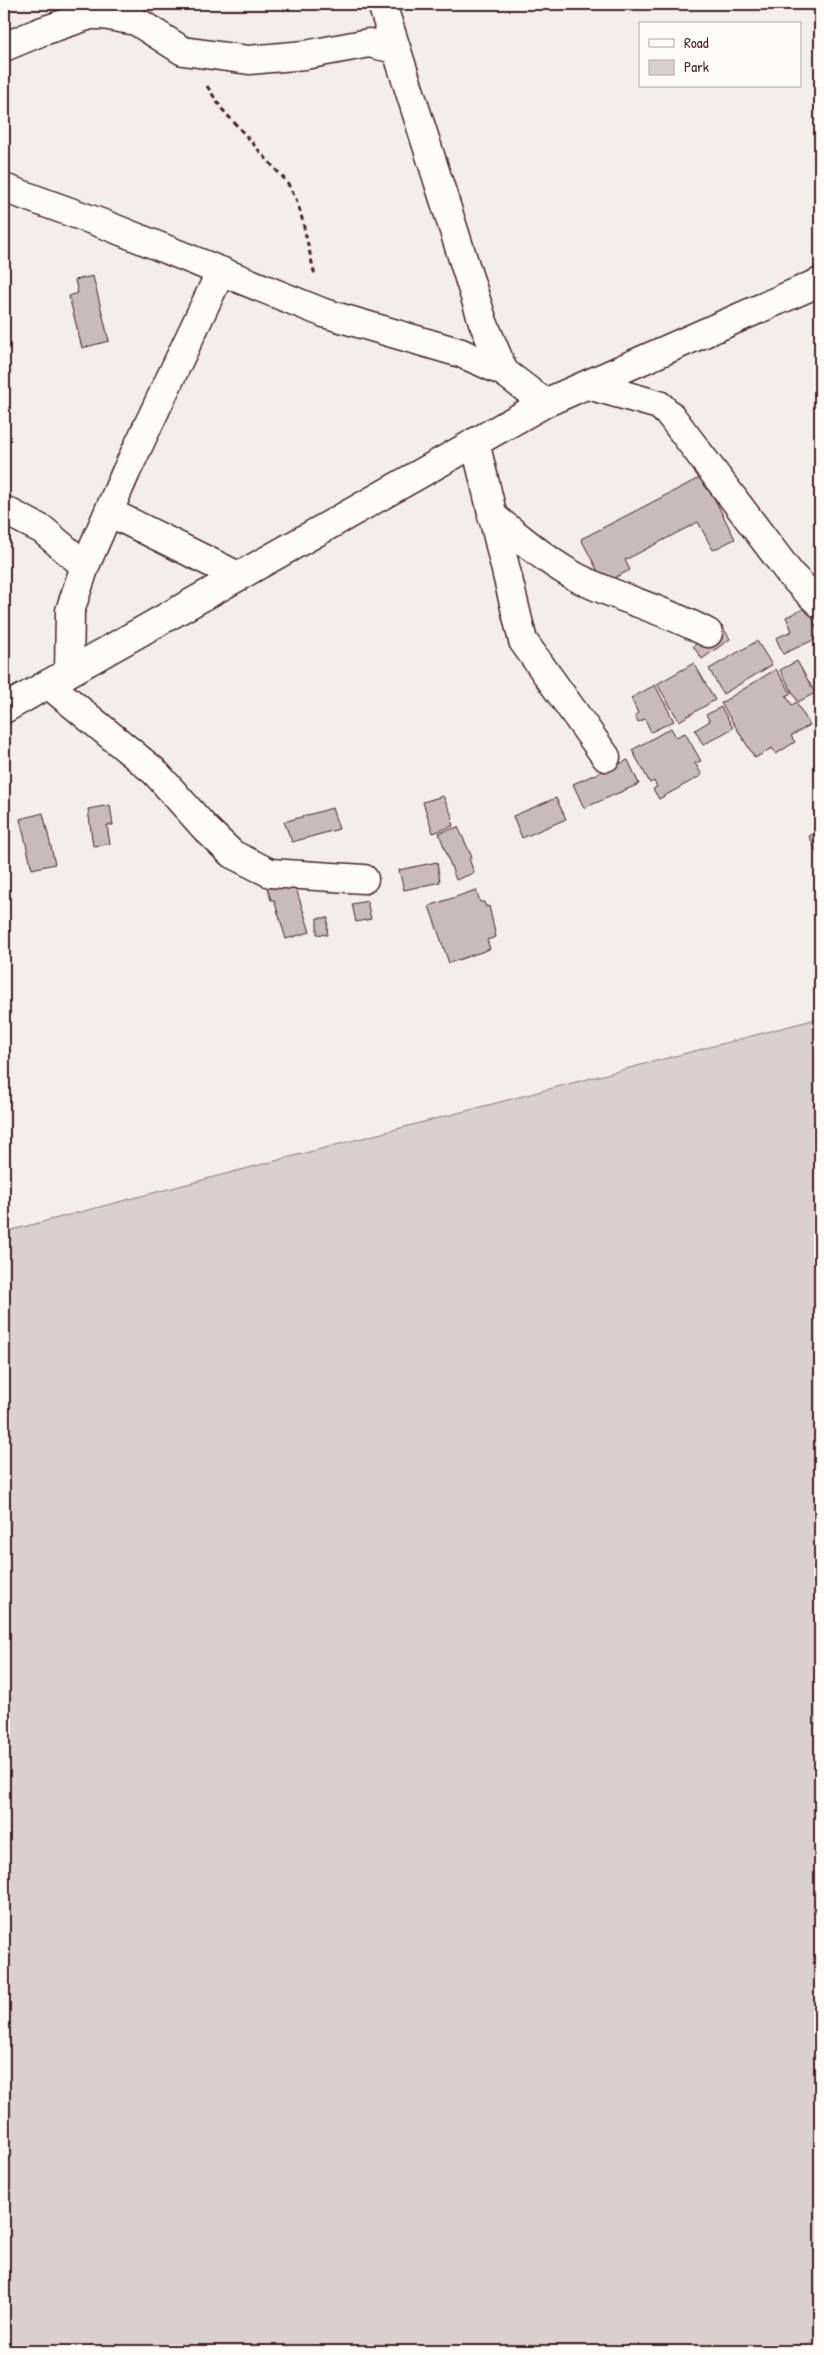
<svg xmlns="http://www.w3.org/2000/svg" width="824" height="2355" font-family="'Patrick Hand',sans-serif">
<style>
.green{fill:#d9d0cf;stroke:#92787d}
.building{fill:#c8bbbb;stroke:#4a1f2b}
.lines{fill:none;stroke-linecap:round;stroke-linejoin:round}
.street-casing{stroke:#4a1f2b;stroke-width:31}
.highway-casing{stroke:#4a1f2b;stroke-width:31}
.path{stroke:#4a1f2b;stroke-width:3;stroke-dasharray:5 4;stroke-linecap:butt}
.street{stroke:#fdfcf7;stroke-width:28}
.highway{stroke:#fdfcf7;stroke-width:28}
</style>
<rect width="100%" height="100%" fill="#f2efeb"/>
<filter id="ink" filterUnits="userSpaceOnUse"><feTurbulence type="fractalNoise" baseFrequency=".02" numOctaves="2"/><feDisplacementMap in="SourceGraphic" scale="10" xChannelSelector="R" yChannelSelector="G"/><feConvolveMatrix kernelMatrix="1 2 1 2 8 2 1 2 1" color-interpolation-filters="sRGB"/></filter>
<g filter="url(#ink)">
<path class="green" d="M 820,1018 L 820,2337 L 798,2351 L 4,2351 L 4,1232 Z"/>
<path class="building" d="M 93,276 L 109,341 L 82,348 L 69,296 L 78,293 L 75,280 Z
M 703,476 L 735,539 L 713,550 L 698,522 L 625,560 L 630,570 L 604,583 L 581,539 Z
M 808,607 L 820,637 L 783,654 L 776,638 L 792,631 L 786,617 Z
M 722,626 L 730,639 L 702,659 L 693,646 Z
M 757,641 L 772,665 L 723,694 L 709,669 Z
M 797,661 L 815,693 L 798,702 L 780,670 Z
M 694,663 L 715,700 L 679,721 L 657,684 Z
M 776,669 L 791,693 L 786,696 L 792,705 L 796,702 L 810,725 L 791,736 L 795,742 L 776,754 L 772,748 L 755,758 L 721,703 Z
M 655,685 L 674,721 L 651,732 L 645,719 L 638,722 L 635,715 L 638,713 L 631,698 Z
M 721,707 L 733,728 L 703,745 L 695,730 L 710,721 L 706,715 Z
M 671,728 L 676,737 L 685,733 L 701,761 L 695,763 L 702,775 L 659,799 L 653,789 L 657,787 L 654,781 L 650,783 L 632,750 Z
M 628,760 L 639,784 L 584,808 L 573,784 Z
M 443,796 L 453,818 L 451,819 L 453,826 L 433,833 L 423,802 Z
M 556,798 L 566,819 L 522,838 L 513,816 Z
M 110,805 L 113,825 L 107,825 L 110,844 L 93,846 L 88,809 Z
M 332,808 L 339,829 L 292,842 L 284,822 Z
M 43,813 L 55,864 L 32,869 L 20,819 Z
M 458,827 L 472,857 L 469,858 L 474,873 L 456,880 L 439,833 Z
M 820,831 L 820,859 L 809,836 Z
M 437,862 L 440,882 L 404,890 L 399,870 Z
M 291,873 L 310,932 L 286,939 L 274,900 L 271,900 L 265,881 Z
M 476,890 L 480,902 L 484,902 L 486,907 L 489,906 L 496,937 L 487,940 L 490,949 L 449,963 L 429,906 Z
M 367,901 L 371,919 L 356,922 L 352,904 Z
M 317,918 L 328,918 L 327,935 L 317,934 Z"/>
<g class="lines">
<defs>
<path id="street" d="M 382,4 L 483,322 L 504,372
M 4,47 L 40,32 L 90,15 L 103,15 L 136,21 L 183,51 L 249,60 L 305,55 L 369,43 L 395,49
M 4,188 L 106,225 L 324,313 L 461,353 L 504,372 L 545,403
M 588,385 L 659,405 L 671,416 L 791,575 L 820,604
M 475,442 L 523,641 L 606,757
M 4,510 L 43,530 L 85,566
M 109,512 L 238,576
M 492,516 C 520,537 547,562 578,578 C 620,599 666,610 708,633
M 69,672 L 70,611 L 85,566 L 126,472 L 221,271
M 48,684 L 155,772 L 205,828 L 232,854 L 270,873 L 364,879"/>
<path id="highway" d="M 4,709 L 545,403 L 820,282"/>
</defs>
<use href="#street" class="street-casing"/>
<use href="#highway" class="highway-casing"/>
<path class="path" d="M 207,86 L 222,109 L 287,182 L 296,199 L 301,214 L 315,276"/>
<use href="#street" class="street"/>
<use href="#highway" class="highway"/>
</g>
</g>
<rect width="824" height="2355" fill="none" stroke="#fdfcf7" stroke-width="20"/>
<rect x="10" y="10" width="804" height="2335" fill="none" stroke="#4a1f2b" stroke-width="2" filter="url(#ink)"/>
<rect x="639" y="22" width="162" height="65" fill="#fdfcf7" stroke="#b5a4a5"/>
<rect x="649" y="39" width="25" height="8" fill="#fdfcf7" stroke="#b5a4a5"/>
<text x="684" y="48" font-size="15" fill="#4a1f2b">Road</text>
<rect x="649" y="60" width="25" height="15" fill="#d9d0cf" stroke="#b5a4a5"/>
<text x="684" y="72" font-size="15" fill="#4a1f2b">Park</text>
</svg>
